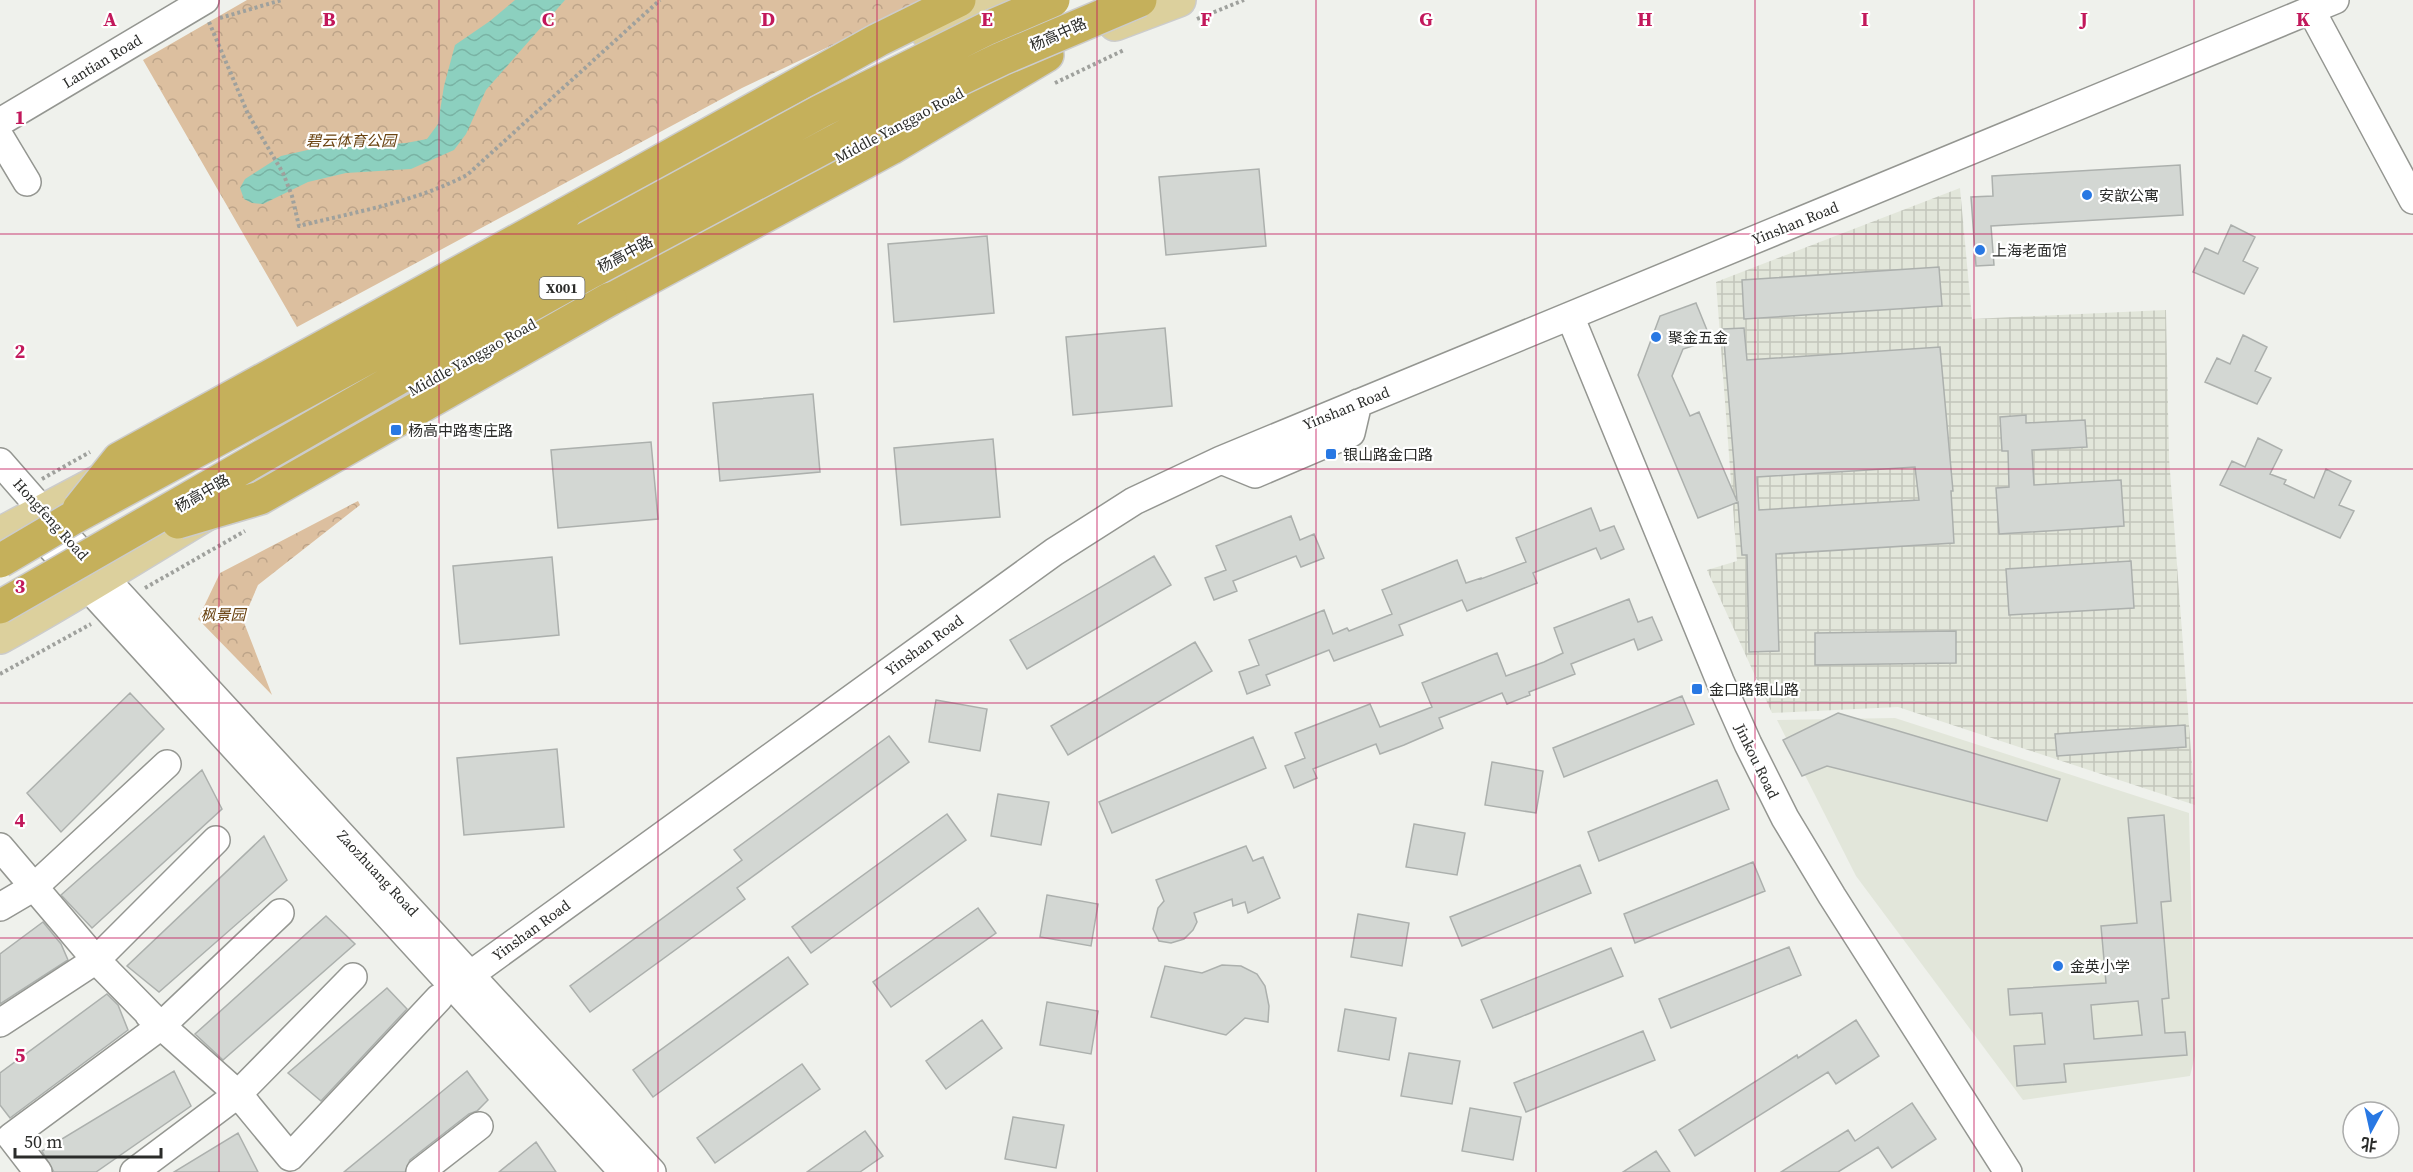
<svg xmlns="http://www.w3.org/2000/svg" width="2413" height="1172" font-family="'Source Serif 4','Noto Sans SC',serif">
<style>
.built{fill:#e2e6da}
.industrial{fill:url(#industrial-grid)}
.forest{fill:url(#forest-crowns)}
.water{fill:url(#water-waves)}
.building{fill:#d3d7d3;stroke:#acb0ad;stroke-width:1.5;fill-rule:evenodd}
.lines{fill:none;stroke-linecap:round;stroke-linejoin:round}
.minor-casing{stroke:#949691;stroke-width:30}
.major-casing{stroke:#ccc;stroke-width:36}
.highway-casing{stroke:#ccc;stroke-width:36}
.path{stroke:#9fa19d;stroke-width:4;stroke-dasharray:3 3;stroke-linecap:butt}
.minor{stroke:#fff;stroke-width:27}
.major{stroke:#dcd09d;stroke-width:33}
.highway{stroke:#c5b05b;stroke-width:33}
.highway-bridge-casing{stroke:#ccc;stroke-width:36;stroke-linecap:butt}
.highway-bridge{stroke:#c5b05b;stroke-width:33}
.grid{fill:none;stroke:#c2185b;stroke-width:1.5;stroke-opacity:0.55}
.poi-dot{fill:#2878e3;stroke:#fff;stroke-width:2}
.labels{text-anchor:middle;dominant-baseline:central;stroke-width:4.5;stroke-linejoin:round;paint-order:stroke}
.shield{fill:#fff;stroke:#6b6b6a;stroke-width:1.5}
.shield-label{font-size:14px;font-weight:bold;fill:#2b2c2a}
.street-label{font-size:15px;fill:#2b2c2a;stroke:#fff}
.park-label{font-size:15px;font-style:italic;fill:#6a4311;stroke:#fff}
.poi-label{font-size:15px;fill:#2b2c2a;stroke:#fff;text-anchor:start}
.grid-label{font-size:20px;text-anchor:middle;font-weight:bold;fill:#c2185b;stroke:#fff;stroke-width:4.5;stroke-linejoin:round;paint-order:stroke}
</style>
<defs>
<pattern id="industrial-grid" width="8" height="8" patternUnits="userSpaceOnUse" patternTransform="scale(1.5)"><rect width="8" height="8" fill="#e2e6da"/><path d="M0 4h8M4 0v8" fill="none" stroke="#c2c5bb"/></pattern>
<pattern id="forest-crowns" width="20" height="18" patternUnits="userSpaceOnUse" patternTransform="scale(1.5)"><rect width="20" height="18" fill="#dcbf9f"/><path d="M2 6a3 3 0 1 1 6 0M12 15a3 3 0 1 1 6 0" fill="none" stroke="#bda489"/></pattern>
<pattern id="water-waves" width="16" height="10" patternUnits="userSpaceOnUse" patternTransform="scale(1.5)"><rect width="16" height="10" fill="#8cd0bf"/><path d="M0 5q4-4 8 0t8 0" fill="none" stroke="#79b3a4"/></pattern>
</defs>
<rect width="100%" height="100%" fill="#eff1ec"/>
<path class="built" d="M 1895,718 L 2189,813 L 2195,1056 L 2190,1076 L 2023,1100 L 1856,876 L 1777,720 Z"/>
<path class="industrial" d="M 1960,188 L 1972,319 L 2166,310 L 2169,458 L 2195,805 L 1898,707 L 1772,713 L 1707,570 L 1737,561 L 1716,282 Z"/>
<path class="forest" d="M 247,0 L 927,0 L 742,88 L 297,327 L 143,60 Z
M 358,501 L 360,505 L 258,585 L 243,620 L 272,695 L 198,619 L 220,573 Z"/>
<path class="water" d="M 515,0 L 565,0 L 486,90 L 466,134 L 454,150 L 411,169 L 346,173 L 308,182 L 263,204 L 252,203 L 244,199 L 240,188 L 245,179 L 281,156 L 312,149 L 406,143 L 427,139 L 438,124 L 444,86 L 455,45 L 490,21 Z"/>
<path class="building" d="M 2180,165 L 2183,215 L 1991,226 L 1994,265 L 1976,266 L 1971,197 L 1993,196 L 1992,176 Z
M 1259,169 L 1266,246 L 1166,255 L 1159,177 Z
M 2231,225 L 2255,237 L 2243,261 L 2258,268 L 2244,294 L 2193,272 L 2205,248 L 2218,254 Z
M 987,236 L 994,313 L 894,322 L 888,244 Z
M 1939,267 L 1942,306 L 1744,319 L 1742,280 Z
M 1696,303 L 1711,340 L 1683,349 L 1672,376 L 1690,416 L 1699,412 L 1737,501 L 1723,329 L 1744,328 L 1747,360 L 1940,347 L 1953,491 L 1951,491 L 1954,543 L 1776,554 L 1779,651 L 1749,652 L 1747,555 L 1742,555 L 1738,502 L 1698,518 L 1638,375 L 1660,316 ZM 1915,467 L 1919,500 L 1759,510 L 1757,477 Z
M 1165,328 L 1172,406 L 1073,415 L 1066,337 Z
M 2243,335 L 2267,347 L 2255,371 L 2271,378 L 2257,404 L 2205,382 L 2217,358 L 2230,364 Z
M 813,394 L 820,472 L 720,481 L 713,403 Z
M 2026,415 L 2026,423 L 2085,420 L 2087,447 L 2032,450 L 2034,485 L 2121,480 L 2124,526 L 1999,534 L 1996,488 L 2009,487 L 2008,451 L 2002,451 L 2000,417 Z
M 2258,438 L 2282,450 L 2270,474 L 2286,480 L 2284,484 L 2314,498 L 2326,469 L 2351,481 L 2339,505 L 2354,511 L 2340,538 L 2220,485 L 2232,461 L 2245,467 Z
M 993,439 L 1000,517 L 901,525 L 894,448 Z
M 651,442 L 658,519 L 558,528 L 551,450 Z
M 1591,508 L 1600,531 L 1614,526 L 1624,549 L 1601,559 L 1596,548 L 1533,573 L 1537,583 L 1467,611 L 1462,600 L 1399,625 L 1403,635 L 1334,661 L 1329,650 L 1266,675 L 1270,685 L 1247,694 L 1239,672 L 1259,665 L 1249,640 L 1324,610 L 1333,634 L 1347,628 L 1349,631 L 1392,614 L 1382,590 L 1457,560 L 1466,583 L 1481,578 L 1481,579 L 1526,562 L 1516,538 Z
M 1291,516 L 1300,540 L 1314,534 L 1324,558 L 1301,567 L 1296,556 L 1233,581 L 1237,591 L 1214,600 L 1205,578 L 1226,570 L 1216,546 Z
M 1154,556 L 1171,585 L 1027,669 L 1010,640 Z
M 552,557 L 559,635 L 460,644 L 453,566 Z
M 2131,561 L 2134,608 L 2009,615 L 2006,569 Z
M 1629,599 L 1638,622 L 1652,617 L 1662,640 L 1638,650 L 1634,639 L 1571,664 L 1575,674 L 1529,692 L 1530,695 L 1507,704 L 1502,693 L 1439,718 L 1443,728 L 1404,745 L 1380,754 L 1376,744 L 1313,769 L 1317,778 L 1294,788 L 1285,766 L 1305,758 L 1295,733 L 1370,704 L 1380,727 L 1432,707 L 1422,683 L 1497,653 L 1506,676 L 1544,662 L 1563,653 L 1554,628 Z
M 1956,631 L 1956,663 L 1815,665 L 1815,633 Z
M 1195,642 L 1212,671 L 1068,755 L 1051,726 Z
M 130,693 L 164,729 L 61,832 L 27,793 Z
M 1682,696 L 1694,724 L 1564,777 L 1553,748 Z
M 936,700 L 987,709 L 980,751 L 929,742 Z
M 1838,713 L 2060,779 L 2047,821 L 1827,766 L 1802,776 L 1783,740 Z
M 2185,725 L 2186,747 L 2057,756 L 2055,734 Z
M 889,736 L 909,762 L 737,888 L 745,899 L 590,1012 L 570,986 L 742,860 L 734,850 Z
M 1253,737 L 1266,768 L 1112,833 L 1099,802 Z
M 557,749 L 564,827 L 464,835 L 457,758 Z
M 1492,762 L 1543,771 L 1536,813 L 1485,805 Z
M 202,770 L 222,809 L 92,928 L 61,895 Z
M 1717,780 L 1729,809 L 1599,861 L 1588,832 Z
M 998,794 L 1049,802 L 1041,845 L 991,836 Z
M 947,814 L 966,840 L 811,953 L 792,927 Z
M 2164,815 L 2171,901 L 2161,902 L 2169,998 L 2162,999 L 2165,1033 L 2185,1032 L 2187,1055 L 2064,1064 L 2066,1082 L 2017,1086 L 2014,1046 L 2045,1044 L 2042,1013 L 2010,1015 L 2008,989 L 2106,983 L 2101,926 L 2137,923 L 2128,818 ZM 2138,1001 L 2142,1035 L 2094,1039 L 2091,1005 Z
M 1414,824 L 1465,833 L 1457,875 L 1406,867 Z
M 264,836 L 287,880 L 159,992 L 127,966 Z
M 1246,846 L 1253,861 L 1263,857 L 1280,898 L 1248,913 L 1245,902 L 1233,906 L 1232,899 L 1194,913 L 1197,922 L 1193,930 L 1184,939 L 1171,943 L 1159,941 L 1153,929 L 1158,908 L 1164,901 L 1156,880 Z
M 1753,862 L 1765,891 L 1635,943 L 1624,914 Z
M 1580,865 L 1591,893 L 1462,946 L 1450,917 Z
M 1047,895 L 1098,904 L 1091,946 L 1040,937 Z
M 978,908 L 996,933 L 891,1007 L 873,982 Z
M 1358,914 L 1409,923 L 1402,966 L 1351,957 Z
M 326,916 L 355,944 L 223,1060 L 195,1034 Z
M 43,922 L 61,944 L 68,960 L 0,1004 L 0,954 Z
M 1789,947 L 1801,975 L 1671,1028 L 1659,999 Z
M 1611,948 L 1623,976 L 1493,1028 L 1481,1000 Z
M 788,957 L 808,984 L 653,1097 L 633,1070 Z
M 1222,965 L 1241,966 L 1257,974 L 1265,986 L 1269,1006 L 1268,1022 L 1245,1018 L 1226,1035 L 1151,1017 L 1165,966 L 1202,973 Z
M 387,988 L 407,1009 L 321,1101 L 288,1073 Z
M 107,994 L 118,1005 L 128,1030 L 10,1118 L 0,1105 L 0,1073 Z
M 1047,1002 L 1098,1011 L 1091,1054 L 1040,1045 Z
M 1345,1009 L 1396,1018 L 1389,1060 L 1338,1051 Z
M 982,1020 L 1002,1048 L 946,1089 L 926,1061 Z
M 1856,1020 L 1879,1056 L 1836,1084 L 1828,1072 L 1695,1156 L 1679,1130 L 1797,1055 L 1798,1058 Z
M 1643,1031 L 1655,1060 L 1526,1112 L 1514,1083 Z
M 1409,1053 L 1460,1061 L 1452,1104 L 1401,1096 Z
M 802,1064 L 820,1089 L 715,1163 L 697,1138 Z
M 174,1071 L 191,1106 L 96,1172 L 54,1172 L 42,1151 Z
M 467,1071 L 488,1100 L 477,1111 L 469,1114 L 410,1160 L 405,1172 L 344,1172 Z
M 1912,1103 L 1936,1139 L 1892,1168 L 1878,1147 L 1838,1172 L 1781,1172 L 1848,1130 L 1855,1141 Z
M 1470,1108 L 1521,1117 L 1513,1160 L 1462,1151 Z
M 1013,1117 L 1064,1125 L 1056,1168 L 1005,1159 Z
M 865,1131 L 883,1156 L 860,1172 L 807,1172 Z
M 238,1133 L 258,1172 L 174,1172 Z
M 536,1142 L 556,1172 L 499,1172 Z
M 1656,1151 L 1670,1172 L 1623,1172 Z"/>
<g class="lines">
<defs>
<path id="minor" d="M 2311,10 L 2413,200
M 0,122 L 205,0
M 0,137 L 27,182
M 1570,316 L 1720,681 L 1748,744 L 1785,818 L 1832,896 L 2008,1172
M 1221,460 L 1255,474 L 1351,433 L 1358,403
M 0,462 L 42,510 L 652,1172
M 28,522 L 623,1172
M 0,847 L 96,960
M 0,907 L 34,887 L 167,764
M 108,972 L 96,960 L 216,840
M 353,977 L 238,1094 L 290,1157 L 439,998
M 452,988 L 1054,552 L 1134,501 L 1221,460 L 2335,0
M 149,1015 L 238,1094
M 0,1023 L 96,960 L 161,1026 L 11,1137 L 38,1172
M 161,1026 L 280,913
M 134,1172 L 238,1094 L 248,1106
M 420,1172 L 479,1126"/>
<path id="major" d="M 1115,24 L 1179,0
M 928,33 L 996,0
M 257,483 L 382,406 L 584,295
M 0,534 L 104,479
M 0,637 C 71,598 138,555 208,513"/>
<path id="highway" d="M 564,215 L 878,40 L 959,0
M 610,299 L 891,148 L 1047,55"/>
</defs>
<use href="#minor" class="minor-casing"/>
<use href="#major" class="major-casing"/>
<use href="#highway" class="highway-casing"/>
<path class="path" d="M 220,18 L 282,0
M 1197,19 L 1244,0
M 209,22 L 248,114 L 283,173 L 292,196 L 299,226 C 355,212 415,202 467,175 L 660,0
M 1055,83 L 1124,50
M 42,479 L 90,452
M 145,588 L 245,531
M 0,674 L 91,624"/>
<use href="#minor" class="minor"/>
<use href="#major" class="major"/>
<use href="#highway" class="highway"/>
<defs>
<path id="highway-bridge" d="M 79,509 L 119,459 L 564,215
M 178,522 L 260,498 L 610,299
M 0,561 L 71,519 L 821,111 L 988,28 L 1053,0
M 0,607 L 402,376 L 588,273 L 888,113 L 1001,59 L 1140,0"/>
</defs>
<use href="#highway-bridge" class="highway-bridge-casing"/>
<use href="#highway-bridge" class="highway-bridge"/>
</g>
<path class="grid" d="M 219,0 L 219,1172M 439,0 L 439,1172M 658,0 L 658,1172M 877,0 L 877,1172M 1097,0 L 1097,1172M 1316,0 L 1316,1172M 1536,0 L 1536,1172M 1755,0 L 1755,1172M 1974,0 L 1974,1172M 2194,0 L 2194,1172M 0,234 L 2413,234M 0,469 L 2413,469M 0,703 L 2413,703M 0,938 L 2413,938"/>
<g class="poi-dot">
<circle cx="2087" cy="195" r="6"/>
<circle cx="1980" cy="250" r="6"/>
<circle cx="1656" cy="337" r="6"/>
<rect x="390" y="424" width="12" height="12" rx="3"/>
<rect x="1325" y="448" width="12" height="12" rx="3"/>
<rect x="1691" y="683" width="12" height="12" rx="3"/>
<circle cx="2058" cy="966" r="6"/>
</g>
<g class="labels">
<rect class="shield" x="539.5" y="277" width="45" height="22" rx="4.5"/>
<g class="shield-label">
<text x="562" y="288">X001</text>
</g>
<g class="street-label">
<text transform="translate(1058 34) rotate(-24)">杨高中路</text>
<text transform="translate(102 61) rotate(-31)">Lantian Road</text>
<text transform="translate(899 125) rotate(-28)">Middle Yanggao Road</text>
<text transform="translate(1795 223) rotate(-22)">Yinshan Road</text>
<text transform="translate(625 254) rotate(-28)">杨高中路</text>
<text transform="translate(472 357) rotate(-29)">Middle Yanggao Road</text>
<text transform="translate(1346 408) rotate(-22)">Yinshan Road</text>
<text transform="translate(202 493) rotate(-30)">杨高中路</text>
<text transform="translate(51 519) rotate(48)">Hongfeng Road</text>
<text transform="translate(924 645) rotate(-36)">Yinshan Road</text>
<text transform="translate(1757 761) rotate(64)">Jinkou Road</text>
<text transform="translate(378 873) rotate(47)">Zaozhuang Road</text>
<text transform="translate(531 930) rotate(-36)">Yinshan Road</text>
</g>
<g class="park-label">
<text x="351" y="140">碧云体育公园</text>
<text x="223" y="614">枫景园</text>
</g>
<g class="poi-label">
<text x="2099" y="195">安歆公寓</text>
<text x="1992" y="250">上海老面馆</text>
<text x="1668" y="337">聚金五金</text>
<text x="408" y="430">杨高中路枣庄路</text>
<text x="1343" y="454">银山路金口路</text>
<text x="1709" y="689">金口路银山路</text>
<text x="2070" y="966">金英小学</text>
</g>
</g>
<g class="grid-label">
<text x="110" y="26">A</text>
<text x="329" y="26">B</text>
<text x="548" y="26">C</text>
<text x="768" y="26">D</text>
<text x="987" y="26">E</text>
<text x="1206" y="26">F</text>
<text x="1426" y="26">G</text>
<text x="1645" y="26">H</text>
<text x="1865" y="26">I</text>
<text x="2084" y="26">J</text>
<text x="2303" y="26">K</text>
<text x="20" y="124">1</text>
<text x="20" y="358">2</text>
<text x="20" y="593">3</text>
<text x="20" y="827">4</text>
<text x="20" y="1062">5</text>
</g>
<g transform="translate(2371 1130) rotate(188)"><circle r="28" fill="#ffffff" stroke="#aaabaa" stroke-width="1.5"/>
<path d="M0-4.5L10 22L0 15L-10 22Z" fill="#2878e3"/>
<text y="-9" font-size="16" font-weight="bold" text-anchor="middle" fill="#2b2c2a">北</text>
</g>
<path d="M15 1148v9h146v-9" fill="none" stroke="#2b2c2a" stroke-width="3"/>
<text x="24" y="1148" font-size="18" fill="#2b2c2a" stroke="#ffffff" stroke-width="4.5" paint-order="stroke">50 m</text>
</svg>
